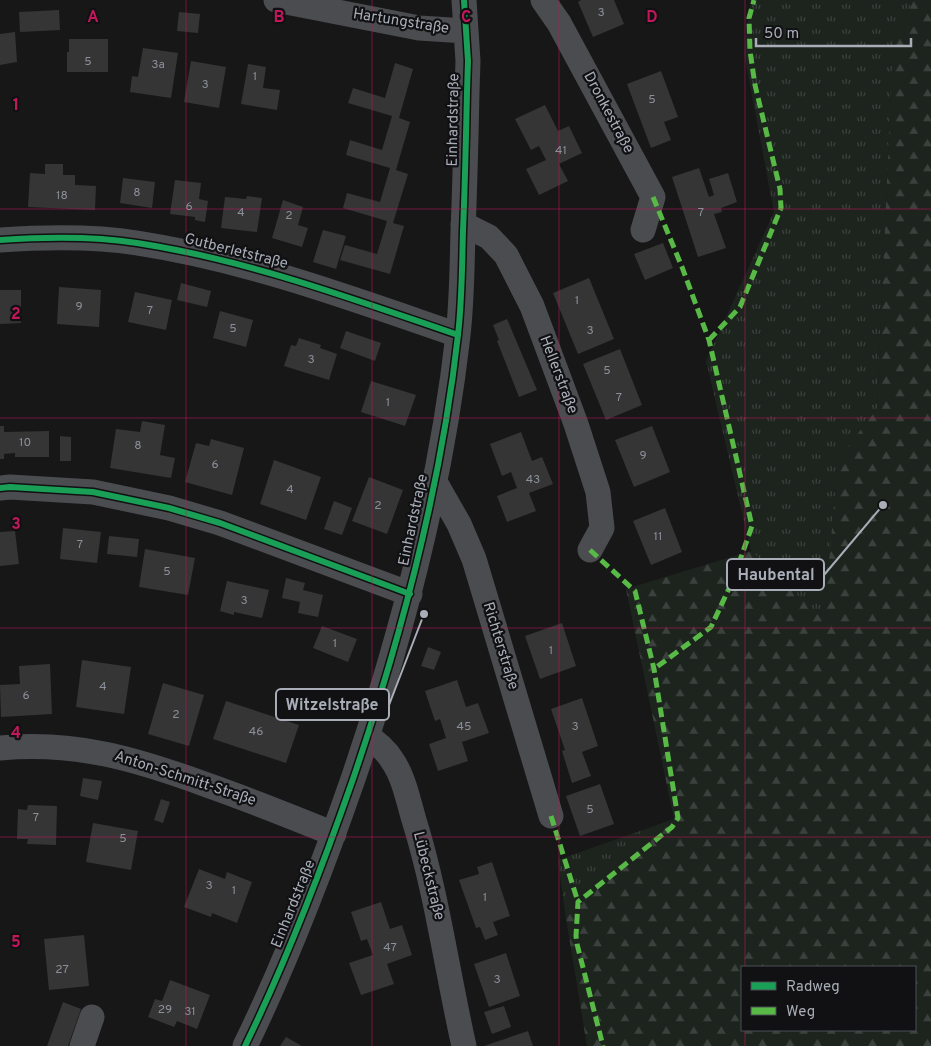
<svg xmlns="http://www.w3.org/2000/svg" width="931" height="1046" font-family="Overpass,sans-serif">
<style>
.grass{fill:url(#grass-tufts)}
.forest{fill:url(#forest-firs);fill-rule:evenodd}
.building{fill:#353536}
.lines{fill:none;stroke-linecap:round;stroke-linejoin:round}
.minor{stroke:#4b4c50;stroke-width:25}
.quiet{stroke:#58b947;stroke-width:5;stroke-dasharray:10 5;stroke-linecap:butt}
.cycleway-casing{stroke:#111113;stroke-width:9}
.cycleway{stroke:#1a9f57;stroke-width:6}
.grid{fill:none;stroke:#c2185b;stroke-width:1;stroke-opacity:0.55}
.labels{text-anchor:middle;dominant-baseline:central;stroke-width:4.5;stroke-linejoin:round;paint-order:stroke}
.number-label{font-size:12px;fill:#8b8f98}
.street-label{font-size:15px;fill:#a8adb8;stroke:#111113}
.grid-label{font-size:16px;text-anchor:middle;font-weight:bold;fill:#c2185b;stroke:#111113;stroke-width:4.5;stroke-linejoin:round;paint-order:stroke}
.leader{fill:none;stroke:#a8adb8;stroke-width:2}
.callout-dot{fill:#a8adb8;stroke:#111113;stroke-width:2}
.callout{fill:#111113;stroke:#a8adb8;stroke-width:2}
.callout-label{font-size:16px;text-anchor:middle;font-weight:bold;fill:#a8adb8}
</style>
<defs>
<pattern id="grass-tufts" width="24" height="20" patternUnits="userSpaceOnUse" patternTransform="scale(1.25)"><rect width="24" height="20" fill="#1d241e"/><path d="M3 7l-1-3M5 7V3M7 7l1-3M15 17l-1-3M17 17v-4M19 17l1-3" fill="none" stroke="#3b413d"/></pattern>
<pattern id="forest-firs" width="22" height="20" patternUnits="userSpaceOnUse" patternTransform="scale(1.25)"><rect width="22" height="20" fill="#1d241e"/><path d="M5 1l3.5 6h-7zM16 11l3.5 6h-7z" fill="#3b413d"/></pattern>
</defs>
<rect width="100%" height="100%" fill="#171717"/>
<path class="grass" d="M 751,0 L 913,0 L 893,45 L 877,409 L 839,459 L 824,621 L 751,551 L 706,361 L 774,212 L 744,53 Z
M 674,819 L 659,833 L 618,863 L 565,912 L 558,860 Z"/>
<path class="forest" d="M 913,0 L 931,0 L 931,1046 L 587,1046 L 565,912 L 618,863 L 659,833 L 674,819 L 626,589 L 751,551 L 824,620 L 838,459 L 877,409 L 893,45 ZM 742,967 L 915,967 L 915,1030 L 742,1030 Z"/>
<path class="building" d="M 581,0 L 614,0 L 624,24 L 593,37 L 578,2 Z
M 59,10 L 60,30 L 20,32 L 19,12 Z
M 179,12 L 200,14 L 198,33 L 177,31 Z
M 15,32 L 17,62 L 0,65 L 0,34 Z
M 69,39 L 108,39 L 108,72 L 67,72 L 67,52 L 69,52 Z
M 143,48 L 178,53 L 171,98 L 130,92 L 132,76 L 138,77 Z
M 191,61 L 226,67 L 219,108 L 184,102 Z
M 395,63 L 413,69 L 399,118 L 410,122 L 396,170 L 408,174 L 393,223 L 404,226 L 390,274 L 340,260 L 345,245 L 377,254 L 387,221 L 343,208 L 347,193 L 380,202 L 390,168 L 346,155 L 350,140 L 382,150 L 392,116 L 348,103 L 353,88 L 385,98 Z
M 248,64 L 266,67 L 263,88 L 280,90 L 277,110 L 241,104 Z
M 661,71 L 678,117 L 664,122 L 671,140 L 651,148 L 627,84 Z
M 545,105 L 558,131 L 569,126 L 582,153 L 559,164 L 568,181 L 539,195 L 526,169 L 546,160 L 539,146 L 531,150 L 515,119 Z
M 45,164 L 63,164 L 63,175 L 75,175 L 75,185 L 96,186 L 95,210 L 28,207 L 30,173 L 45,174 Z
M 699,168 L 709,197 L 714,195 L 709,179 L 728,173 L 737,202 L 721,208 L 722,212 L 714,214 L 726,248 L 698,257 L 672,177 Z
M 123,178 L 155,182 L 152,208 L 120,203 Z
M 175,180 L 201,183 L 199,199 L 208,201 L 205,222 L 195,220 L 195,217 L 170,214 Z
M 247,196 L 262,198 L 257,232 L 221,228 L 225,197 L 246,199 Z
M 283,200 L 303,207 L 298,225 L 308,228 L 302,247 L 272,238 Z
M 323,230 L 346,236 L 336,269 L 313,262 Z
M 663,243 L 673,268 L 645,280 L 634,254 Z
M 589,278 L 614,339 L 578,354 L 553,293 Z
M 181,283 L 211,291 L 207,307 L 177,300 Z
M 59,287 L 101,290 L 99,327 L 57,324 Z
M 0,290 L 21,290 L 21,323 L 0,324 Z
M 135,292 L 172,300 L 166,330 L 128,322 Z
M 220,311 L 253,320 L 246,347 L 213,338 Z
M 507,319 L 537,390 L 519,397 L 497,341 L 499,340 L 493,325 Z
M 346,331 L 381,343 L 375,361 L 340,348 Z
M 299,338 L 321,345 L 320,348 L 337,354 L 329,380 L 284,366 L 291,345 L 296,346 Z
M 620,349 L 642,405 L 606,420 L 583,364 Z
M 371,381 L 416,395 L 405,426 L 361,412 Z
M 142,421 L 165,425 L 160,455 L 175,458 L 171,478 L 110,468 L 116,429 L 140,432 Z
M 0,426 L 4,426 L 4,432 L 49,431 L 49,457 L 15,457 L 15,453 L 4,454 L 4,459 L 0,459 Z
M 652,426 L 670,472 L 634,487 L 615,440 Z
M 521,432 L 532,461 L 542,457 L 553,484 L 529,493 L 536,511 L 507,522 L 497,496 L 517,488 L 511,472 L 502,476 L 490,444 Z
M 60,436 L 71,437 L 71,461 L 60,461 Z
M 211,439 L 244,448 L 232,495 L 185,482 L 196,443 L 209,446 Z
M 274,460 L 321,477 L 306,520 L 260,504 Z
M 369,477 L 403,490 L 387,534 L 352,521 Z
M 334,501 L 352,508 L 342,535 L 324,529 Z
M 665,508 L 682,552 L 651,565 L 633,521 Z
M 63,528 L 101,532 L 97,563 L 60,559 Z
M 15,531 L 19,564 L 0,566 L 0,532 Z
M 109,536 L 139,539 L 137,557 L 107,554 Z
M 145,549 L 195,558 L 188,595 L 139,587 Z
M 286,578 L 305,583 L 303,590 L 323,595 L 318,617 L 298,613 L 300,602 L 282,598 Z
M 227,581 L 269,590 L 262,618 L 234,612 L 234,615 L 220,611 Z
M 562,623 L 576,666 L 540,679 L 525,636 Z
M 322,626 L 357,639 L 348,662 L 313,648 Z
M 428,647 L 441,652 L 434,670 L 421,666 Z
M 82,660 L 131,667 L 124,714 L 76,707 Z
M 50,664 L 52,714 L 1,717 L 0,685 L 20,684 L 19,666 Z
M 457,680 L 466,707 L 478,703 L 489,733 L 462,742 L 468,761 L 438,771 L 429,744 L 446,738 L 440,719 L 435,721 L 425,691 Z
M 163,683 L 204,695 L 189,746 L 148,734 Z
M 582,698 L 598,746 L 582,752 L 591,776 L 572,783 L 562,751 L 565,750 L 551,709 Z
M 226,701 L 299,725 L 286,763 L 213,739 Z
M 83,778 L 102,781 L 98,800 L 80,796 Z
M 600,784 L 614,824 L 580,836 L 566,796 Z
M 161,799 L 170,802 L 163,823 L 154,820 Z
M 28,805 L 57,806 L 56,845 L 27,844 L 28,839 L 17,839 L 18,809 L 27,810 Z
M 93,823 L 138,831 L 131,870 L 86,862 Z
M 492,862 L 510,916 L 493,922 L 498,935 L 485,940 L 480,927 L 476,928 L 459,880 L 479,874 L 477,867 Z
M 199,869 L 225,879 L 227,872 L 252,882 L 237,923 L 212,913 L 211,917 L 184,907 Z
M 381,902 L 390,929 L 402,925 L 412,955 L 387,964 L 394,984 L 361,995 L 349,963 L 373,955 L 367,939 L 361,941 L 351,912 Z
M 84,935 L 89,986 L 49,990 L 44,939 Z
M 506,953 L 520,996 L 489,1007 L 474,964 Z
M 170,980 L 210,995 L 197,1029 L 177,1021 L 174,1027 L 148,1017 L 155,999 L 162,1001 Z
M 63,1002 L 81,1009 L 68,1046 L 47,1046 Z
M 504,1006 L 511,1027 L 492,1034 L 484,1012 Z
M 528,1031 L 533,1046 L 484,1046 Z
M 286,1037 L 302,1046 L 280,1046 Z"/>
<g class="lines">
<path class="minor" d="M 276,0 L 419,28 L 466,31
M 543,0 L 559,23 L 653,197 L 643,230
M 463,224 L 489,237 L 506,255 L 532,306 L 576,424 L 598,492 L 602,528 L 590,550
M 0,240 C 44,237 93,236 137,243 C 248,260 353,299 458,335
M 435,482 L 459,524 L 474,559 L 551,816
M 0,488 L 10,487 L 93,492 L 169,508 L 220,523 L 410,594
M 368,736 C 377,743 386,750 392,760 C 404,777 408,800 414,820 C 437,894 447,971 464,1046
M 0,748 C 76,741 136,759 207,785 C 250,800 292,817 334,834
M 82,1046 L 92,1017
M 245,1046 C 288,958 321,871 353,779 C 402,635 441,487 458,335 C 462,301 462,266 463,231 C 465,185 466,138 467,92 L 468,61 L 464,0"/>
<path class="quiet" d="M 653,197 L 682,267 L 709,340 L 752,526 L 733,580 L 711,627 L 654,669
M 709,340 L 740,307 L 781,208 L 780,189 L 755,85 L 750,51 L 749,18 L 754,0
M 590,550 L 635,591 L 654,669 L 678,818 L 672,827 L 578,902 L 576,936 L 577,944 L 603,1046
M 551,816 L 578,902"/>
<defs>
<path id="cycleway" d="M 0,240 C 44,237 93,236 137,243 C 248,260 353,299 458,335
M 0,488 L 10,487 L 93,492 L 169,508 L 220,523 L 410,594
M 245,1046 C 288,958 321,871 353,779 C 402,635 441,487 458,335 C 462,301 462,266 463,231 C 465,185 466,138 467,92 L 468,61 L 464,0"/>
</defs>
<use href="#cycleway" class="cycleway-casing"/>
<use href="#cycleway" class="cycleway"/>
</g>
<path class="grid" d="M 186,0 L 186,1046M 372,0 L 372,1046M 559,0 L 559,1046M 745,0 L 745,967M 0,209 L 931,209M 0,418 L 931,418M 0,628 L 931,628M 0,837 L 931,837M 745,1030 L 745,1046"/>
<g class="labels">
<g class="number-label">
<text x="601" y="13">3</text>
<text x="88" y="62">5</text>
<text x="158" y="65">3a</text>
<text x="255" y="77">1</text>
<text x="205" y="85">3</text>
<text x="652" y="100">5</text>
<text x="561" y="151">41</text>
<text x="137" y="193">8</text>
<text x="62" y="196">18</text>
<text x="189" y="207">6</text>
<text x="241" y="213">4</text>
<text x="701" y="213">7</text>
<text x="289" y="216">2</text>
<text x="577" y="301">1</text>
<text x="79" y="307">9</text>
<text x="150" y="311">7</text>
<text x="233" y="329">5</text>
<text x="590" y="331">3</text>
<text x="311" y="360">3</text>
<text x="607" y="371">5</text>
<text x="619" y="398">7</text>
<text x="388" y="403">1</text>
<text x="25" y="443">10</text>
<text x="138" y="446">8</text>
<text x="643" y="456">9</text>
<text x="215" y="465">6</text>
<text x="533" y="480">43</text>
<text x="290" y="490">4</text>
<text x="378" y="506">2</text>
<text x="658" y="537">11</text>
<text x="80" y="545">7</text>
<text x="167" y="572">5</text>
<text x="244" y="601">3</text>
<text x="335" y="644">1</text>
<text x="551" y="651">1</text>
<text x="103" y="687">4</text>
<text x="26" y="696">6</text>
<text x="176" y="715">2</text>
<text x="464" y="727">45</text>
<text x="575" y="727">3</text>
<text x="256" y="732">46</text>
<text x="590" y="810">5</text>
<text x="36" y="818">7</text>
<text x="123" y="839">5</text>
<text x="209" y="886">3</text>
<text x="234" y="891">1</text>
<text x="485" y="898">1</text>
<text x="390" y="948">47</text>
<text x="62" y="970">27</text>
<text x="497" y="980">3</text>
<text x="165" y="1010">29</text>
<text x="190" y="1012">31</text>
</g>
<g class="street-label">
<text transform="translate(401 22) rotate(9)">Hartungstraße</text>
<text transform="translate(608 113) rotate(62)">Dronkestraße</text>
<text transform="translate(454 120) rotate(-89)">Einhardstraße</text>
<text transform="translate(236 252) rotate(14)">Gutberletstraße</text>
<text transform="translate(558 375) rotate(69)">Hellerstraße</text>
<text transform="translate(414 520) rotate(-78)">Einhardstraße</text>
<text transform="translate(500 646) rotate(73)">Richterstraße</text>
<text transform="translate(185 779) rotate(18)">Anton-Schmitt-Straße</text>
<text transform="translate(428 876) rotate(76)">Lübeckstraße</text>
<text transform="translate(294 904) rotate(-68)">Einhardstraße</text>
</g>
</g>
<g class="grid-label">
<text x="93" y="22">A</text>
<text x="279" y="22">B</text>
<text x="466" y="22">C</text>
<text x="652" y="22">D</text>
<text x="16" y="110">1</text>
<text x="16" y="319">2</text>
<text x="16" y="529">3</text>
<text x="16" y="738">4</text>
<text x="16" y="947">5</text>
</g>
<path class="leader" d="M883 505L824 575M424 614L389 705"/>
<g class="callout-dot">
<circle cx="883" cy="505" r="5"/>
<circle cx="424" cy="614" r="5"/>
</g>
<g class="callout">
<rect x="727" y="559" width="97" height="31" rx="5"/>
<rect x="276" y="689" width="113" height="31" rx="5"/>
</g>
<g class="callout-label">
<text x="776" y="580">Haubental</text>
<text x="332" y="710">Witzelstraße</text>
</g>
<rect x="741" y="966" width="175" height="65" fill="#111113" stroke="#4d4f55"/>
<rect x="751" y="982" width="25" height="8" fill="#1a9f57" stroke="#4d4f55"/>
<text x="786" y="991" font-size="15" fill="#a8adb8">Radweg</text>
<rect x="751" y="1007" width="25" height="8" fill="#58b947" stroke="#4d4f55"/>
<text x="786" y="1016" font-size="15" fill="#a8adb8">Weg</text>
<path d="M756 38v8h155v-8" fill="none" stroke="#a8adb8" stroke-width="2.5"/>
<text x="764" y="38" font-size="15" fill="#a8adb8" stroke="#111113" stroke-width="4" paint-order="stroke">50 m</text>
</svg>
